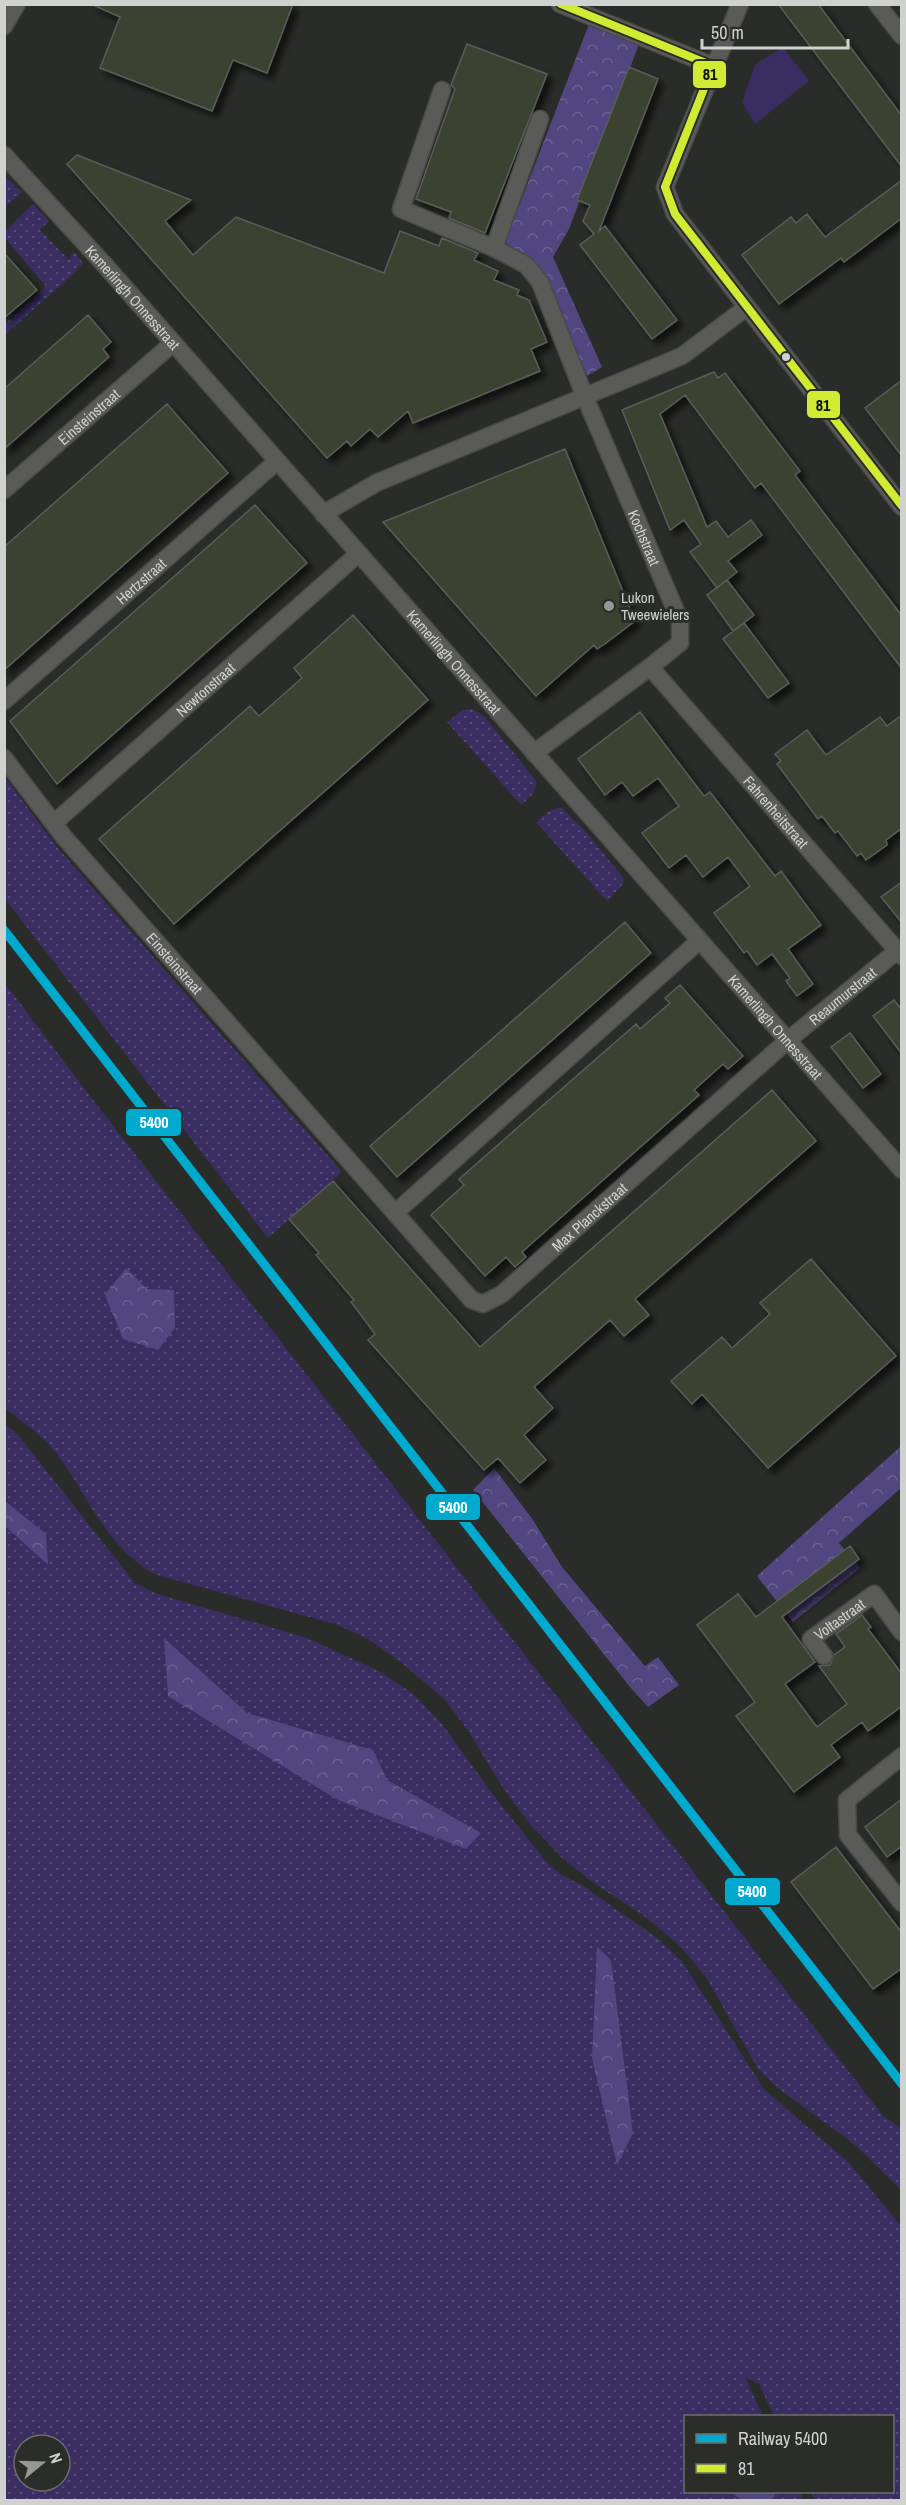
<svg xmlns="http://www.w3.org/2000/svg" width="906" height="2505" font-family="'Archivo Narrow',sans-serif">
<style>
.grass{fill:url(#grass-dots);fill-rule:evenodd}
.forest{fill:url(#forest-crowns)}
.park{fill:#3a2d61}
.building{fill:#3a4333;stroke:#5b5c5a;stroke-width:1.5;filter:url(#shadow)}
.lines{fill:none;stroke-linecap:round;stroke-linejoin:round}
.minor-casing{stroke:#484a47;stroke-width:19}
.minor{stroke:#5a5b59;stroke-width:16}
.bus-1-casing{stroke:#2a2d28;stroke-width:12}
.bus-1{stroke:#d1ea32;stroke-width:8}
.rail-1-casing{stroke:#2a2d28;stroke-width:14}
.rail-1{stroke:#00a9ce;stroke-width:9}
.bus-dot{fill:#d0d2cf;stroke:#2a2d28;stroke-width:2}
.poi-dot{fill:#969895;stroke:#2a2d28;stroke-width:2}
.labels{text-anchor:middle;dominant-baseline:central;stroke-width:6;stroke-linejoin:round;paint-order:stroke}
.street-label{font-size:15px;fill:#d0d2cf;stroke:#2a2d28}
.poi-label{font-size:15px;fill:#d0d2cf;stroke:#2a2d28;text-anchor:start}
.line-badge{stroke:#2a2d28;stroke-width:2}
.badge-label{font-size:16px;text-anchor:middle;font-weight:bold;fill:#fff}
.pale-badge-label{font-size:16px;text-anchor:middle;font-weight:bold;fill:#111}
</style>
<defs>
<pattern id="grass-dots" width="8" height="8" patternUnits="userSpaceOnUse" patternTransform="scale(1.5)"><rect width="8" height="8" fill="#3a2d61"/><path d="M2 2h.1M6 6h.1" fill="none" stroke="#554b77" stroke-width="1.8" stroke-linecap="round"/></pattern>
<pattern id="forest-crowns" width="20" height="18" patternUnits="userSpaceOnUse" patternTransform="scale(1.5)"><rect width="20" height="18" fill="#524680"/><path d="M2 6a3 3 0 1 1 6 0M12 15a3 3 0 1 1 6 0" fill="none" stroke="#6a6091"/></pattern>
<filter id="shadow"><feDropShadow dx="5.5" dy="5.5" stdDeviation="3" flood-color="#0009"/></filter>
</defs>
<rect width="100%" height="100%" fill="#2a2c29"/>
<path class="grass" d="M 4,176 L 22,192 L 5,207 L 4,207 Z
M 33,204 L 49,221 L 40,230 L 68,259 L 74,252 L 83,263 L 71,276 L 5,335 L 5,324 L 46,286 L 5,238 L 5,231 Z
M 473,709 L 485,717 L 537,782 L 533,794 L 521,805 L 447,722 L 463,710 Z
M 5,777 L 56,846 L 342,1172 L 268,1238 L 5,899 Z
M 561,807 L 588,834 L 624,879 L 621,887 L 607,901 L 536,822 L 549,811 Z
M 4,982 L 86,1091 L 884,2117 L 901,2128 L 901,2190 L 855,2145 L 778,2088 L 758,2069 L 706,1977 L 680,1946 L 647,1918 L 595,1884 L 560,1856 L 530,1824 L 505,1791 L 467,1729 L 445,1700 L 402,1663 L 368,1639 L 335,1624 L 157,1575 C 108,1551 88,1495 56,1453 C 42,1435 22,1422 5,1408 Z
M 4,1423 L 18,1435 L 135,1583 L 155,1593 L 307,1638 L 379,1671 L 412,1693 L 442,1724 L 494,1796 L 548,1864 L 559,1873 L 586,1888 L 657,1938 L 681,1960 L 764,2089 L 850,2164 L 897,2221 L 901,2226 L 901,2500 L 815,2500 L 810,2492 L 892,2492 L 892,2416 L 774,2416 L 759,2384 L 745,2377 L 763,2416 L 686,2416 L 686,2492 L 799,2492 L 804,2500 L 5,2500 ZM 24,2445 L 60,2445 L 60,2481 L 24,2481 Z"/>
<path class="forest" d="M 589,24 L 639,44 L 569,229 L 553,257 L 602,367 L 587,376 L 544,274 L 507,247 L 506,240 Z
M 126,1268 L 147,1289 L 174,1290 L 175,1328 L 158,1350 L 123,1339 L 105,1295 Z
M 901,1446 L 901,1488 L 839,1543 L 860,1568 L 793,1622 L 757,1576 Z
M 494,1468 L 533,1520 L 562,1567 L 645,1666 L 658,1657 L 679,1685 L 648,1707 L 630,1687 L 473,1490 Z
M 5,1501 L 46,1534 L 48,1565 L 5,1526 Z
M 164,1638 L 247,1713 L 373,1750 L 387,1780 L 481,1833 L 466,1849 L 338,1800 L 168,1696 Z
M 597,1947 L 611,1960 L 633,2133 L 617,2165 L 592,2058 Z
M 731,2492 L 772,2492 L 775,2495 L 772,2500 L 741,2500 Z"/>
<path class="park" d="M 783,47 L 809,81 L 755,124 L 742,102 L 755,65 Z"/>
<path class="building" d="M 91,4 L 293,4 L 267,73 L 233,60 L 212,111 L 100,68 L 120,17 Z
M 778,4 L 818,4 L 902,116 L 902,167 Z
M 467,44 L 547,74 L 485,233 L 449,218 L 451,212 L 416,199 L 455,89 L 451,85 Z
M 629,67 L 658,79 L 599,231 L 605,226 L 677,320 L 652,339 L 580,245 L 594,234 L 583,221 L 590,205 L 577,200 Z
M 77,155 L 191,200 L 165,221 L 193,255 L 236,217 L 384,273 L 400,231 L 439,246 L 442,238 L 478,253 L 474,260 L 498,271 L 494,280 L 519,290 L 517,295 L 529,300 L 547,342 L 531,349 L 540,371 L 413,423 L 408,411 L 378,437 L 370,429 L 351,446 L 347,441 L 327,458 L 67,164 Z
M 902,180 L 902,218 L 844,262 L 841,258 L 779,304 L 742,255 L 791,217 L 796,223 L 807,214 L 825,237 Z
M 4,253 L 37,290 L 4,318 Z
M 88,315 L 111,342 L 103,349 L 109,357 L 4,449 L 4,389 Z
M 714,372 L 718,378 L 725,373 L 800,471 L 795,475 L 902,616 L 902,669 L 761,483 L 755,488 L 685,395 L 660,414 L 707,527 L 716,521 L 728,537 L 751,520 L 762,535 L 728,561 L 737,572 L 717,588 L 690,552 L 701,544 L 684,520 L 670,530 L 622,410 Z
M 902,380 L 902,456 L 865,408 Z
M 167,404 L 228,473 L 4,670 L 4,547 Z
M 565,449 L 635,621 L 606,643 L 597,649 L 594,645 L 536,696 L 383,522 Z
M 255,505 L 307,563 L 57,784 L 10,721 Z
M 727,580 L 754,615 L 733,631 L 707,595 Z
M 353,615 L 428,700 L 174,924 L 99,839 L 250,706 L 259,716 L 302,678 L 294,668 Z
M 744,623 L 789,683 L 768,698 L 723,639 Z
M 640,712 L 704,796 L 710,792 L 775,876 L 781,871 L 821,925 L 788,949 L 813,984 L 797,996 L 786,981 L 790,978 L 772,954 L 757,965 L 747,951 L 744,953 L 714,913 L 750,886 L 728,857 L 703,877 L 686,855 L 669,868 L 642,833 L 679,806 L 658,778 L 633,796 L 622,782 L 605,795 L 578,759 Z
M 902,715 L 902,828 L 886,840 L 887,845 L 866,860 L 861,853 L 857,856 L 838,831 L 835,833 L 822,816 L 818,819 L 777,764 L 781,761 L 775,754 L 807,730 L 826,755 L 880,717 L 887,726 Z
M 902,882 L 902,923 L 881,897 Z
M 625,922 L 651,953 L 397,1177 L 370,1146 Z
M 680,985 L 743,1056 L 728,1069 L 723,1064 L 694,1090 L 699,1095 L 522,1252 L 526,1257 L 515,1267 L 506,1257 L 485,1276 L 431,1215 L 464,1185 L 459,1179 L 636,1024 L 640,1029 L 670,1003 L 665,998 Z
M 894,1000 L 902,1010 L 902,1054 L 873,1016 Z
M 850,1033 L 881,1074 L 863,1088 L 831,1047 Z
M 772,1090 L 816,1141 L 635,1299 L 649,1315 L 624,1336 L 610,1320 L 534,1387 L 553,1408 L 524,1435 L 546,1460 L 520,1483 L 498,1458 L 484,1470 L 368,1340 L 375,1334 L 351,1302 L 354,1300 L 316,1255 L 319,1253 L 289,1219 L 333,1181 L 480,1347 Z
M 811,1259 L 896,1356 L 768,1468 L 702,1394 L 692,1404 L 671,1381 L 722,1337 L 732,1348 L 770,1314 L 760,1303 Z
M 850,1546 L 859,1559 L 782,1617 L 815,1662 L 785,1684 L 817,1727 L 847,1704 L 819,1666 L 830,1665 L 834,1655 L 845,1647 L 836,1634 L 862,1615 L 871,1627 L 868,1629 L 902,1674 L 902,1706 L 868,1731 L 862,1722 L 831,1745 L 840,1757 L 794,1792 L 736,1716 L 755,1702 L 697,1625 L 738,1594 L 756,1617 Z
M 902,1799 L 902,1846 L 887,1857 L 865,1827 Z
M 836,1847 L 902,1933 L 902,1968 L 873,1989 L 791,1882 Z"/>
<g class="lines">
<defs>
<g id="minor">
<path d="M 560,4 L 713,66"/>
<path d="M 740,4 L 665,187 L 675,214 L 902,507"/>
<path d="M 877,4 L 902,36"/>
<path d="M 4,26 L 17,4"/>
<path id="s1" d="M 442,90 L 401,209 L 494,248 L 526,265 L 540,282 L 585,397 L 680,621 L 680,643 L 650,667 L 534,753"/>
<path id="s2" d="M 4,155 L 103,263 L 902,1170"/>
<path d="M 494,248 L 540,119"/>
<path id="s3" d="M 4,490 L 173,343"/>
<path d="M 323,514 L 376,483 L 682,356 L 747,307"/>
<path id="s4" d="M 650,667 L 902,956"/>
<path id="s5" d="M 4,701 L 276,462"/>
<path id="s6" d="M 4,758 L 64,837 L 462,1289 L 472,1300 L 483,1304 L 502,1294 L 787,1041 L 897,951"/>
<path id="s7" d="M 54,823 L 358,554"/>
<path d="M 395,1213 L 699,941"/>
<path id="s8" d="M 824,1656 L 811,1639 L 874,1594 L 902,1632"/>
<path d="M 902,1756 L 847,1800 L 848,1835 L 902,1903"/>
</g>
</defs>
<use href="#minor" class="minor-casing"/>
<use href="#minor" class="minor"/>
<defs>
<path id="bus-1" d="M 561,4 L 713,66 L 665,187 L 675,214 L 902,506"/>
</defs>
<use href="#bus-1" class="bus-1-casing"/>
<use href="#bus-1" class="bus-1"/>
<defs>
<path id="rail-1" d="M 4,930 L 902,2084"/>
</defs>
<use href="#rail-1" class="rail-1-casing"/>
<use href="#rail-1" class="rail-1"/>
</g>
<circle class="bus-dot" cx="786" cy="357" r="5"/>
<circle class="poi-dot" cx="609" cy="606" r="6"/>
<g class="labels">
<g class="street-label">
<text stroke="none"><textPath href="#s2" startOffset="192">Kamerlingh Onnesstraat</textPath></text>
<text stroke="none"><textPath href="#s3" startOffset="112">Einsteinstraat</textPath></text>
<text stroke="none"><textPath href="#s1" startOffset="561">Kochstraat</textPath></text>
<text stroke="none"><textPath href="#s5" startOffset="182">Hertzstraat</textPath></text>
<text stroke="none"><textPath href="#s2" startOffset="678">Kamerlingh Onnesstraat</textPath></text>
<text stroke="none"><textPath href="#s7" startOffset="202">Newtonstraat</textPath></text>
<text stroke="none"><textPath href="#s4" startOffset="192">Fahrenheitstraat</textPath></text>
<text stroke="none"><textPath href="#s6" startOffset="267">Einsteinstraat</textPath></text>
<text stroke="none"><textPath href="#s6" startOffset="1202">Reaumurstraat</textPath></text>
<text stroke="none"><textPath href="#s2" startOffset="1164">Kamerlingh Onnesstraat</textPath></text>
<text stroke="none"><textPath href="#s6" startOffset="866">Max Planckstraat</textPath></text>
<text stroke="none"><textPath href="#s8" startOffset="56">Voltastraat</textPath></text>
</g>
<g class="poi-label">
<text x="621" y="597">Lukon<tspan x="621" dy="17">Tweewielers</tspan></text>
</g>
</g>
<g class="line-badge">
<rect x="692" y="60" width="35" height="29" rx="6" fill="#d1ea32"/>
<rect x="806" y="390" width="35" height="29" rx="6" fill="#d1ea32"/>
<rect x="125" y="1108" width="57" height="29" rx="6" fill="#00a9ce"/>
<rect x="425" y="1493" width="56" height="28" rx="6" fill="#00a9ce"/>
<rect x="724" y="1877" width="57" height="29" rx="6" fill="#00a9ce"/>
</g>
<g class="badge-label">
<text x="154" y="1128">5400</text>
<text x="453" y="1513">5400</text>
<text x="752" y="1897">5400</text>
</g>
<g class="pale-badge-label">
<text x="710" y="80">81</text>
<text x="823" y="411">81</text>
</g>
<rect width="906" height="2505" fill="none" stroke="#d0d2cf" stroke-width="12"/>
<rect x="684" y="2415" width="210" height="78" fill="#2a2d28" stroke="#6c6f6b" stroke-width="1.5"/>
<rect x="696" y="2434" width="30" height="9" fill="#00a9ce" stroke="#6c6f6b" stroke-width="1.5"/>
<text x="738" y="2445" font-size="18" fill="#d0d2cf">Railway 5400</text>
<rect x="696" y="2464" width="30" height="9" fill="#d1ea32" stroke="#6c6f6b" stroke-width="1.5"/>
<text x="738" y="2475" font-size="18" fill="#d0d2cf">81</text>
<g transform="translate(42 2463) rotate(71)"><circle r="28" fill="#2a2d28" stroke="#6c6f6b" stroke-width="1.5"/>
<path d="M0-4.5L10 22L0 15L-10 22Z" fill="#969895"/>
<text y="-9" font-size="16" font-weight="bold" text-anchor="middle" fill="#d0d2cf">N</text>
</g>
<path d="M702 39v9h146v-9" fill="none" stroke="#d0d2cf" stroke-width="3"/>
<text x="711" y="39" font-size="18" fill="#d0d2cf" stroke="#2a2d28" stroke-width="4.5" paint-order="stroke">50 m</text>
</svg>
